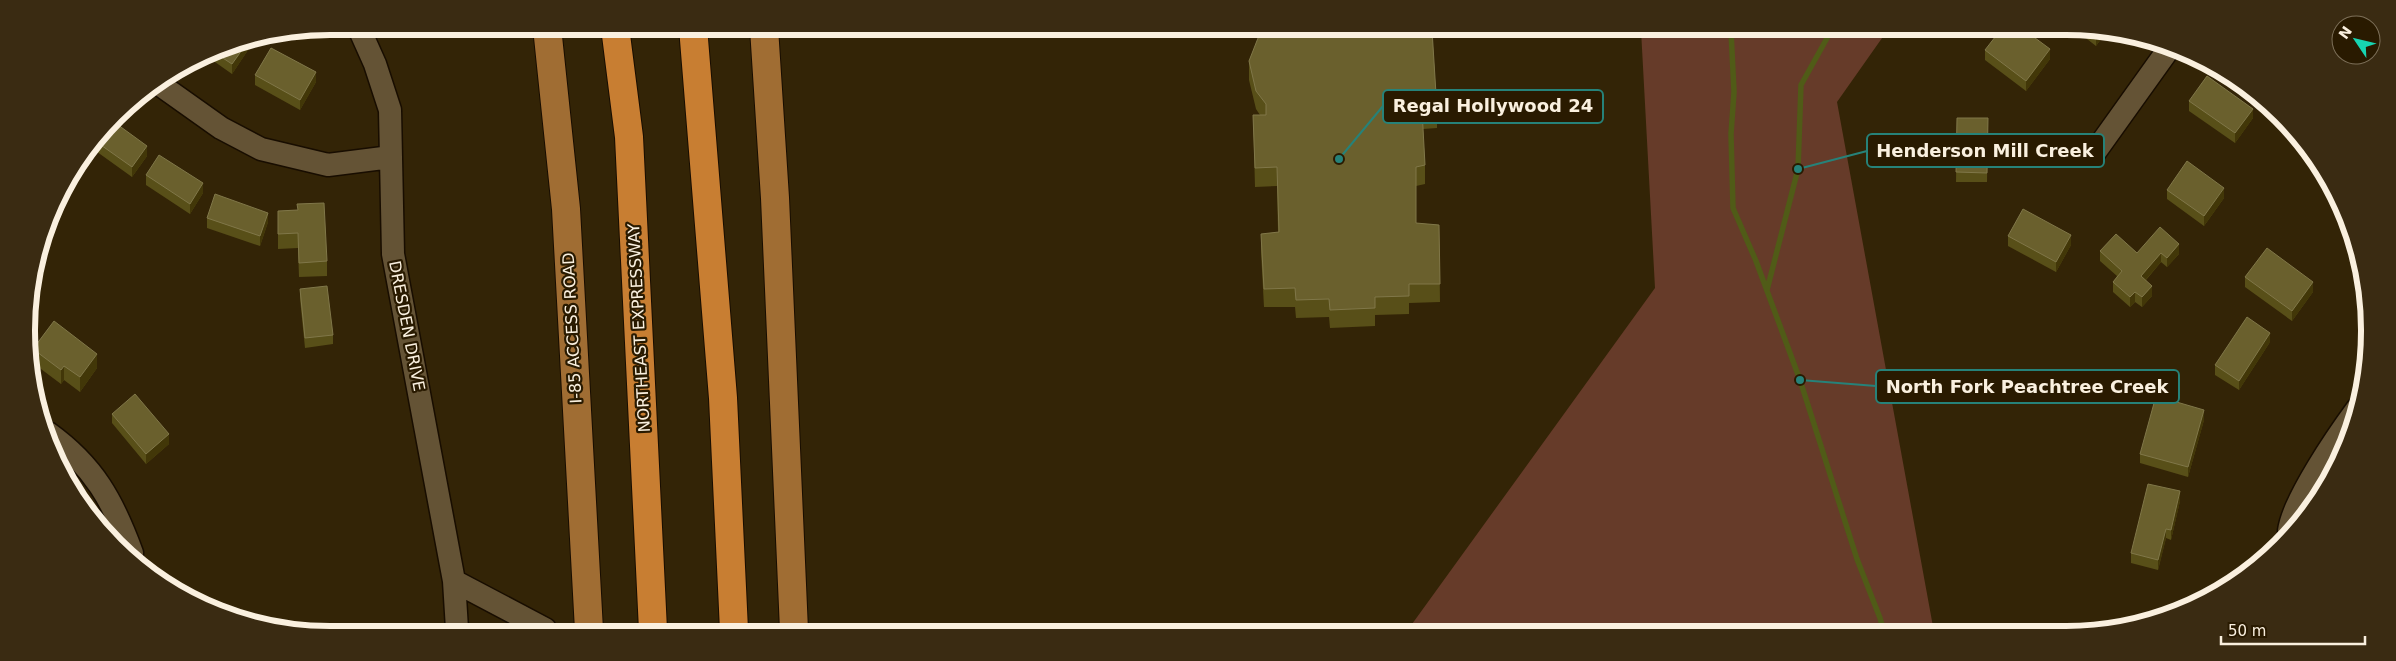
<svg xmlns="http://www.w3.org/2000/svg" width="2396" height="661" font-family="'DejaVu Sans',sans-serif">
<style>
.green{fill:#663b29}
.lines{fill:none;stroke-linecap:round;stroke-linejoin:round}
.stream{stroke:#505b17;stroke-width:5.5}
.minor-casing{stroke:#180d00;stroke-width:25}
.major-casing{stroke:#180d00;stroke-width:30}
.highway-casing{stroke:#180d00;stroke-width:30}
.minor{stroke:#645335;stroke-width:22}
.major{stroke:#a06d33;stroke-width:28}
.highway{stroke:#c87e32;stroke-width:28}
.wall{fill:#584f18}
.shaded-wall{fill:#423708}
.building{fill:#6a602d;stroke:#807749}
.labels{text-anchor:middle;dominant-baseline:central;stroke-width:4.5;stroke-linejoin:round;paint-order:stroke}
.street-label{font-size:16px;fill:#faf0df;stroke:#291a00}
.rim{fill:none;stroke:#faf0df;stroke-width:6}
.leader{fill:none;stroke:#268279;stroke-width:2}
.callout-dot{fill:#268279;stroke:#291a00;stroke-width:2}
.callout{fill:#291a00;stroke:#268279;stroke-width:2}
.callout-label{font-size:18px;text-anchor:middle;font-weight:bold;fill:#faf0df}
</style>
<rect width="100%" height="100%" fill="#332406"/>
<path class="green" d="M 1641,30 L 1887,31 L 1837,102 L 1934,632 L 1407,631 L 1655,288 Z"/>
<g class="lines">
<path class="stream" d="M 1731,31 L 1734,92 L 1731,134 L 1733,208 L 1756,261 L 1800,380 L 1857,559 L 1880,618 L 1884,632
M 1767,290 L 1798,169 L 1801,85 L 1831,31"/>
<defs>
<path id="minor" d="M 358,26 L 375,64 L 390,110 L 393,254 L 454,581 L 457,629
M 159,84 L 221,128 L 261,149 L 328,165 L 391,157
M 2095,152 L 2168,50
M 48,433 C 94,466 113,501 132,553
M 2289,531 C 2293,500 2338,435 2357,409
M 454,581 L 545,629"/>
<path id="major" d="M 547,27 L 566,209 L 589,630
M 764,28 L 775,198 L 794,630"/>
<path id="highway" d="M 615,27 L 629,137 L 653,630
M 693,27 L 723,398 L 734,630"/>
</defs>
<use href="#minor" class="minor-casing"/>
<use href="#major" class="major-casing"/>
<use href="#highway" class="highway-casing"/>
<use href="#minor" class="minor"/>
<use href="#major" class="major"/>
<use href="#highway" class="highway"/>
</g>
<path class="wall" d="M 1251,29 L 1432,30 L 1437,110 L 1437,128 L 1423,129 L 1425,165 L 1425,184 L 1416,186 L 1416,223 L 1439,225 L 1440,302 L 1409,303 L 1409,314 L 1375,315 L 1375,326 L 1330,328 L 1329,317 L 1296,318 L 1295,307 L 1264,307 L 1261,252 L 1261,234 L 1278,232 L 1277,186 L 1255,187 L 1253,115 L 1260,115 L 1256,109 L 1249,80 L 1249,61 L 1259,37 L 1251,37 Z
M 2078,32 L 2106,32 L 2096,46 Z
M 248,43 L 248,50 L 232,74 L 205,55 L 214,49 Z
M 1985,50 L 2050,59 L 2026,91 L 1985,60 Z
M 255,75 L 316,82 L 300,110 L 255,85 Z
M 2189,101 L 2253,118 L 2235,143 L 2189,111 Z
M 1957,118 L 1988,118 L 1987,182 L 1956,182 Z
M 114,122 L 147,156 L 132,177 L 93,149 Z
M 146,175 L 203,193 L 190,214 L 146,185 Z
M 2167,190 L 2224,198 L 2204,226 L 2167,199 Z
M 278,211 L 327,261 L 327,276 L 299,277 L 298,248 L 278,249 Z
M 207,218 L 268,222 L 260,246 L 207,228 Z
M 2008,236 L 2071,245 L 2056,272 L 2008,246 Z
M 2179,244 L 2179,254 L 2167,267 L 2161,262 L 2146,280 L 2152,296 L 2142,307 L 2135,302 L 2130,307 L 2113,292 L 2113,282 L 2117,276 L 2100,261 L 2100,251 L 2137,253 Z
M 2245,277 L 2313,292 L 2292,321 L 2245,287 Z
M 300,289 L 333,335 L 333,344 L 305,348 L 300,299 Z
M 2270,342 L 2239,390 L 2215,375 L 2215,365 Z
M 33,349 L 97,368 L 80,392 L 64,380 L 61,384 L 33,363 Z
M 112,414 L 169,444 L 146,464 L 112,423 Z
M 2204,420 L 2188,477 L 2140,463 L 2140,454 Z
M 2180,501 L 2171,540 L 2166,538 L 2158,570 L 2131,563 L 2131,553 Z"/>
<path class="shaded-wall" d="M 2099,32 L 2106,32 L 2096,46 L 2096,36 Z
M 247,43 L 248,43 L 248,50 L 232,74 L 232,64 Z
M 2050,49 L 2050,59 L 2026,91 L 2026,81 Z
M 316,72 L 316,82 L 300,110 L 300,100 Z
M 2253,109 L 2253,118 L 2235,143 L 2235,133 Z
M 147,146 L 147,156 L 132,177 L 132,167 Z
M 203,183 L 203,193 L 190,214 L 190,204 Z
M 2224,188 L 2224,198 L 2204,226 L 2204,216 Z
M 268,213 L 268,222 L 260,246 L 260,236 Z
M 2071,235 L 2071,245 L 2056,272 L 2056,262 Z
M 2179,244 L 2179,254 L 2167,267 L 2167,258 Z
M 2161,253 L 2161,262 L 2141,285 L 2141,276 Z
M 2313,282 L 2313,292 L 2292,321 L 2292,311 Z
M 2152,286 L 2152,296 L 2142,307 L 2142,297 Z
M 2135,292 L 2135,302 L 2130,307 L 2130,297 Z
M 2270,333 L 2270,342 L 2239,390 L 2239,381 Z
M 97,354 L 97,368 L 80,392 L 80,377 Z
M 64,366 L 64,380 L 61,384 L 61,370 Z
M 2204,410 L 2204,420 L 2188,477 L 2188,467 Z
M 169,434 L 169,444 L 146,464 L 146,454 Z
M 2180,491 L 2180,501 L 2171,540 L 2171,530 Z
M 2166,529 L 2166,538 L 2158,570 L 2158,560 Z"/>
<path class="building" d="M 1264,29 L 1432,30 L 1437,110 L 1422,110 L 1425,165 L 1416,167 L 1416,223 L 1439,225 L 1440,284 L 1409,284 L 1409,296 L 1375,297 L 1375,308 L 1330,310 L 1329,299 L 1296,300 L 1295,288 L 1264,289 L 1261,234 L 1279,232 L 1277,167 L 1255,168 L 1253,115 L 1266,115 L 1266,104 L 1256,91 L 1249,61 L 1260,33 Z
M 1999,32 L 2027,32 L 2050,49 L 2026,81 L 1985,50 Z
M 2091,32 L 2099,32 L 2096,36 Z
M 247,43 L 232,64 L 212,51 L 214,49 Z
M 271,48 L 316,72 L 300,100 L 255,75 Z
M 2207,76 L 2253,109 L 2235,133 L 2189,101 Z
M 1957,118 L 1988,118 L 1987,173 L 1956,172 Z
M 114,122 L 147,146 L 132,167 L 98,143 Z
M 159,155 L 203,183 L 190,204 L 146,175 Z
M 2187,161 L 2224,188 L 2204,216 L 2167,190 Z
M 215,194 L 268,213 L 260,236 L 207,218 Z
M 324,203 L 327,261 L 299,263 L 298,233 L 278,234 L 278,211 L 298,210 L 297,204 Z
M 2023,209 L 2071,235 L 2056,262 L 2008,236 Z
M 2160,227 L 2179,244 L 2167,258 L 2161,253 L 2141,276 L 2152,286 L 2142,297 L 2135,292 L 2130,297 L 2113,282 L 2122,271 L 2100,251 L 2116,234 L 2137,253 Z
M 2267,248 L 2313,282 L 2292,311 L 2245,277 Z
M 327,286 L 333,335 L 305,338 L 300,289 Z
M 2247,317 L 2270,333 L 2239,381 L 2215,365 Z
M 54,321 L 97,354 L 80,377 L 64,366 L 61,370 L 33,349 Z
M 135,394 L 169,434 L 146,454 L 112,414 Z
M 2156,396 L 2204,410 L 2188,467 L 2140,454 Z
M 2148,484 L 2180,491 L 2171,530 L 2166,529 L 2158,560 L 2131,553 Z"/>
<g class="labels">
<g class="street-label">
<text transform="translate(407 326) rotate(79)">DRESDEN DRIVE</text>
<text transform="translate(572 328) rotate(-93)">I-85 ACCESS ROAD</text>
<text transform="translate(639 328) rotate(-93)">NORTHEAST EXPRESSWAY</text>
</g>
</g>
<path d="M0 0H2396V661H0ZM330 35H2066A295 295 0 0 1 2361 330V331A295 295 0 0 1 2066 626H330A295 295 0 0 1 35 331V330A295 295 0 0 1 330 35Z" fill="#3a2b12" fill-rule="evenodd"/>
<path class="rim" d="M330 35H2066A295 295 0 0 1 2361 330V331A295 295 0 0 1 2066 626H330A295 295 0 0 1 35 331V330A295 295 0 0 1 330 35Z"/>
<path class="leader" d="M1339 159L1383 106M1798 169L1867 151M1800 380L1876 386"/>
<g class="callout-dot">
<circle cx="1339" cy="159" r="5"/>
<circle cx="1798" cy="169" r="5"/>
<circle cx="1800" cy="380" r="5"/>
</g>
<g class="callout">
<rect x="1383" y="90" width="220" height="33" rx="5"/>
<rect x="1867" y="134" width="237" height="33" rx="5"/>
<rect x="1876" y="370" width="303" height="33" rx="5"/>
</g>
<g class="callout-label">
<text x="1493" y="112">Regal Hollywood 24</text>
<text x="1985" y="157">Henderson Mill Creek</text>
<text x="2027" y="393">North Fork Peachtree Creek</text>
</g>
<g transform="translate(2356 40) rotate(305)"><circle r="24" fill="#291a00" stroke="#7d7059"/>
<path d="M0-4L9 19L0 12L-9 19Z" fill="#17d5b2"/>
<text y="-8" font-size="14" font-weight="bold" text-anchor="middle" fill="#faf0df">N</text>
</g>
<path d="M2221 636v8h144v-8" fill="none" stroke="#faf0df" stroke-width="2.5"/>
<text x="2228" y="636" font-size="15" fill="#faf0df" stroke="#291a00" stroke-width="4" paint-order="stroke">50 m</text>
</svg>
